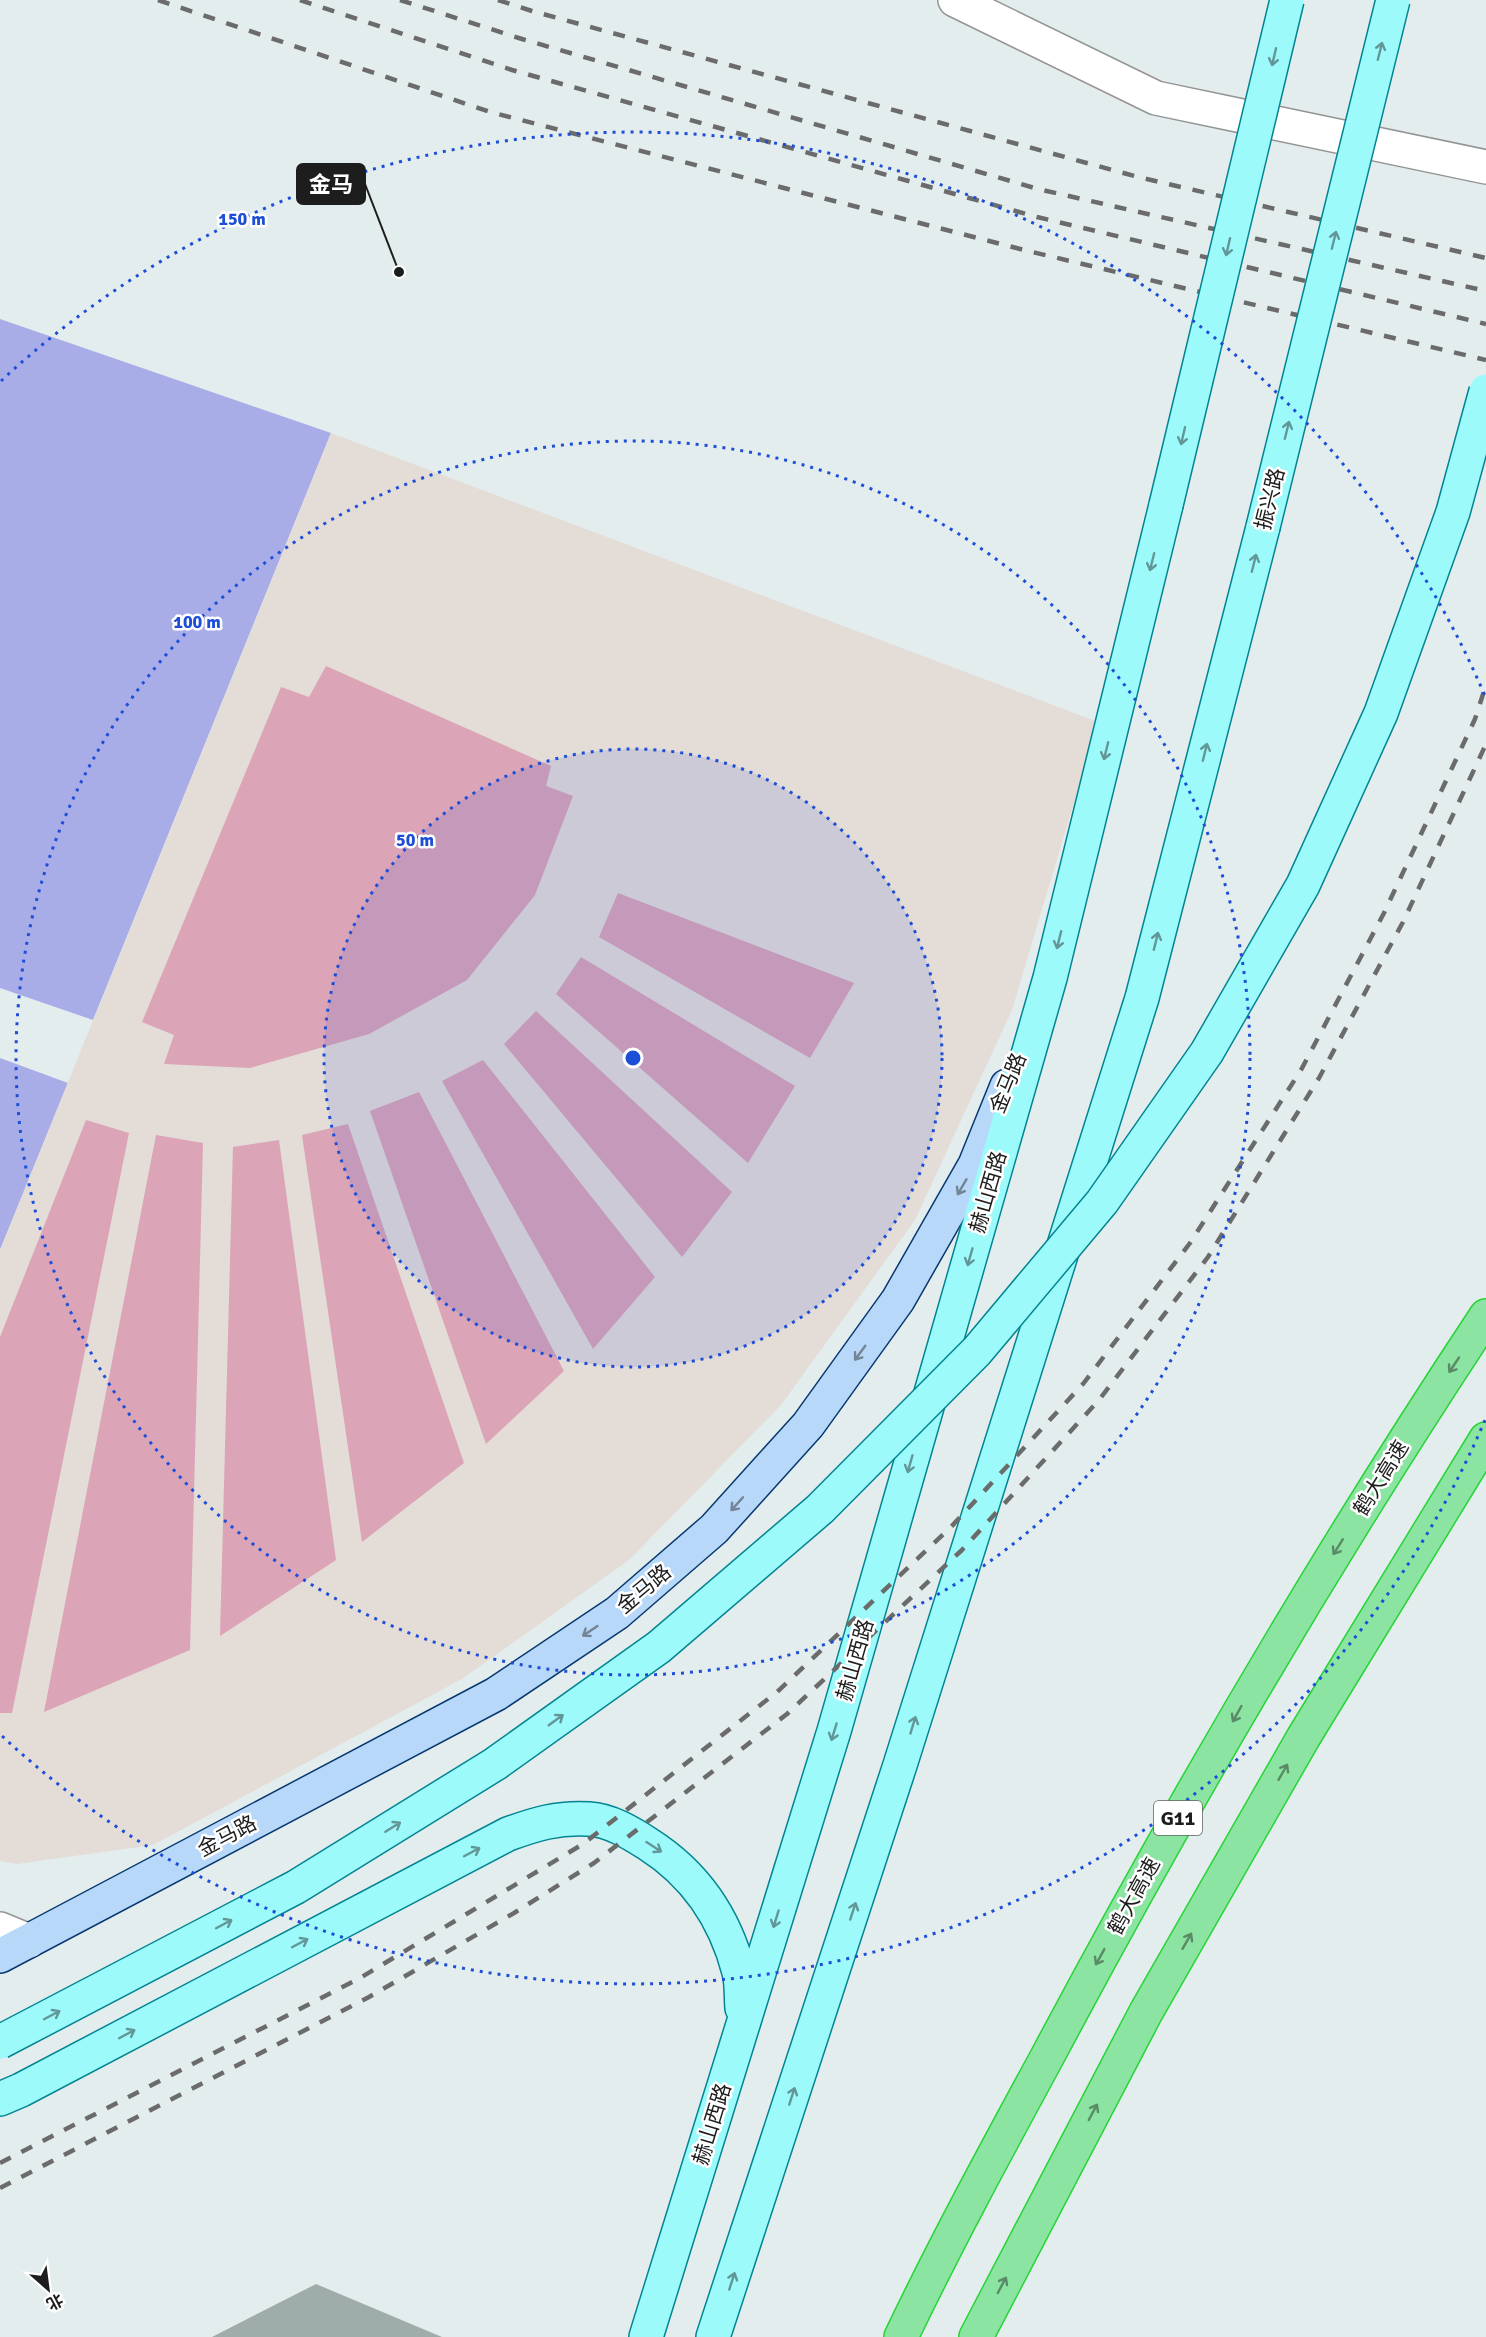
<svg xmlns="http://www.w3.org/2000/svg" width="1486" height="2337" font-family="Signika,'Noto Sans SC',sans-serif">
<style>
.grass{fill:#a9ade7}
.plaza{fill:#e3dcd7}
.water{fill:#dba4b7}
.building{fill:#9eacaa}
.lines{fill:none;stroke-linecap:round;stroke-linejoin:round}
.minor-casing{stroke:#949494;stroke-width:36}
.tertiary-casing{stroke:#949494;stroke-width:36}
.secondary-casing{stroke:#073871;stroke-width:36}
.primary-casing{stroke:#038492;stroke-width:36}
.motorway-casing{stroke:#27d437;stroke-width:36}
.minor{stroke:#fff;stroke-width:33}
.tertiary{stroke:#fff;stroke-width:33}
.secondary{stroke:#b7d8f8;stroke-width:33}
.primary{stroke:#9cfafa;stroke-width:33}
.motorway{stroke:#8be4a1;stroke-width:33}
.rail{stroke:#6b6b6b;stroke-width:4.5;stroke-dasharray:12 12;stroke-linecap:butt}
.primary-bridge-casing{stroke:#038492;stroke-width:36;stroke-linecap:butt}
.primary-bridge{stroke:#9cfafa;stroke-width:33}
.oneway{stroke:#639797}
.oneway2{stroke:#728495}
.oneway3{stroke:#5a8a66}
.ring{fill:none;stroke:#1d4ed8;stroke-width:3;stroke-dasharray:3 6}
.labels{text-anchor:middle;dominant-baseline:central;stroke-width:5;stroke-linejoin:round;paint-order:stroke}
.shield{fill:#fff;stroke:#616161;stroke-width:1.5}
.shield-label{font-size:20px;font-weight:bold;fill:#1d1d1d}
.street-label{font-size:21px;fill:#1d1d1d;stroke:#fff}
.centre{fill:#1d4ed8;stroke:#fff;stroke-width:3}
.ring-label{font-size:18px;text-anchor:middle;font-weight:bold;fill:#1d4ed8;stroke:#fff;stroke-width:5;stroke-linejoin:round;paint-order:stroke}
.leader{fill:none;stroke:#1d1d1d;stroke-width:2}
.callout-dot{fill:#1d1d1d;stroke:#fff;stroke-width:2}
.callout{fill:#1d1d1d;stroke:#1d1d1d;stroke-width:2}
.callout-label{font-size:22px;text-anchor:middle;font-weight:bold;fill:#fff}
</style>
<rect width="100%" height="100%" fill="#e3edee"/>
<path class="grass" d="M 0,319 L 331,433 L 93,1020 L 0,988 Z
M 0,1058 L 68,1083 L 0,1250 Z"/>
<path class="plaza" d="M 331,433 L 1098,722 L 1012,1010 L 915,1220 L 781,1405 L 629,1560 L 462,1679 L 153,1845 L 17,1864 L 0,1861 L 0,1250 Z"/>
<path class="water" d="M 326,666 L 551,766 L 546,786 L 573,796 L 535,895 L 467,980 L 369,1034 L 250,1068 L 164,1064 L 174,1035 L 142,1022 L 281,687 L 309,697 Z
M 618,893 L 854,983 L 810,1058 L 599,937 Z
M 581,957 L 795,1086 L 748,1163 L 556,994 Z
M 536,1011 L 732,1192 L 682,1257 L 504,1044 Z
M 483,1060 L 655,1277 L 593,1349 L 442,1081 Z
M 419,1092 L 564,1371 L 486,1444 L 370,1111 Z
M 86,1120 L 129,1133 L 12,1713 L 0,1713 L 0,1337 Z
M 348,1124 L 464,1463 L 362,1542 L 302,1135 Z
M 156,1135 L 203,1143 L 190,1650 L 44,1712 Z
M 279,1140 L 336,1560 L 220,1636 L 233,1147 Z"/>
<path class="building" d="M 316,2284 L 442,2337 L 212,2337 Z"/>
<g class="lines">
<defs>
<path id="minor" d="M 955,0 L 1156,98 L 1486,167"/>
<path id="tertiary" d="M 0,1929 L 29,1941"/>
<path id="secondary" d="M 0,1956 L 496,1694 L 617,1613 L 714,1529 L 808,1425 L 898,1300 L 975,1165 L 1007,1086"/>
<path id="primary" d="M 0,2099 L 21,2090 L 508,1834 C 536,1824 558,1817 589,1819 C 610,1820 631,1833 648,1844 C 695,1874 725,1918 739,1972 C 742,1983 741,1997 742,2008
M 646,2337 L 834,1731 L 1050,978 L 1166,505
M 713,2337 L 900,1765 L 1142,998 L 1263,527"/>
<path id="motorway" d="M 901,2337 C 946,2243 996,2151 1046,2059 C 1181,1805 1327,1556 1486,1316
M 976,2337 L 1146,2012 L 1303,1738 L 1486,1439"/>
</defs>
<use href="#minor" class="minor-casing"/>
<use href="#tertiary" class="tertiary-casing"/>
<use href="#secondary" class="secondary-casing"/>
<use href="#primary" class="primary-casing"/>
<use href="#motorway" class="motorway-casing"/>
<use href="#minor" class="minor"/>
<use href="#tertiary" class="tertiary"/>
<use href="#secondary" class="secondary"/>
<use href="#primary" class="primary"/>
<use href="#motorway" class="motorway"/>
<path class="rail" d="M 158,0 L 490,112 L 1028,251 L 1486,360
M 300,0 L 512,70 L 1037,217 L 1486,324
M 400,0 L 522,39 L 1038,189 L 1486,291
M 498,0 L 532,11 L 1138,177 L 1486,258
M 0,2163 L 360,1978 L 583,1844 L 777,1692 L 951,1527 L 1083,1384 L 1190,1243 L 1301,1070 L 1384,913 L 1475,719 L 1486,685
M 0,2188 L 369,1997 L 514,1913 L 594,1863 L 787,1714 L 962,1550 L 1099,1400 L 1208,1257 L 1319,1078 L 1403,922 L 1486,744"/>
<defs>
<path id="primary-bridge" d="M 1166,505 L 1287,0
M 1263,527 L 1393,0
M 0,2042 L 296,1887 L 495,1764 L 659,1647 L 820,1509 L 977,1351 L 1102,1202 L 1207,1052 L 1303,885 L 1381,713 L 1453,512 L 1486,391"/>
</defs>
<use href="#primary-bridge" class="primary-bridge-casing"/>
<use href="#primary-bridge" class="primary-bridge"/>
</g>
<defs><path id="oneway-shaft" d="M-6 0H5M1.5-3L5.5 0L1.5 3" fill="none" stroke-width="1.6" stroke-linecap="round" stroke-linejoin="round" transform="scale(1.5)"/></defs>
<g class="oneway">
<use href="#oneway-shaft" transform="translate(1380 51) rotate(-76)"/>
<use href="#oneway-shaft" transform="translate(1274 57) rotate(103)"/>
<use href="#oneway-shaft" transform="translate(1334 240) rotate(-76)"/>
<use href="#oneway-shaft" transform="translate(1228 247) rotate(103)"/>
<use href="#oneway-shaft" transform="translate(1287 430) rotate(-76)"/>
<use href="#oneway-shaft" transform="translate(1183 436) rotate(103)"/>
<use href="#oneway-shaft" transform="translate(1152 562) rotate(104)"/>
<use href="#oneway-shaft" transform="translate(1254 563) rotate(-76)"/>
<use href="#oneway-shaft" transform="translate(1106 751) rotate(104)"/>
<use href="#oneway-shaft" transform="translate(1205 752) rotate(-76)"/>
<use href="#oneway-shaft" transform="translate(1059 940) rotate(104)"/>
<use href="#oneway-shaft" transform="translate(1156 941) rotate(-76)"/>
<use href="#oneway-shaft" transform="translate(970 1257) rotate(106)"/>
<use href="#oneway-shaft" transform="translate(910 1464) rotate(106)"/>
<use href="#oneway-shaft" transform="translate(556 1720) rotate(-36)"/>
<use href="#oneway-shaft" transform="translate(913 1725) rotate(-73)"/>
<use href="#oneway-shaft" transform="translate(834 1732) rotate(107)"/>
<use href="#oneway-shaft" transform="translate(393 1827) rotate(-32)"/>
<use href="#oneway-shaft" transform="translate(654 1847) rotate(33)"/>
<use href="#oneway-shaft" transform="translate(472 1852) rotate(-28)"/>
<use href="#oneway-shaft" transform="translate(853 1911) rotate(-72)"/>
<use href="#oneway-shaft" transform="translate(776 1919) rotate(107)"/>
<use href="#oneway-shaft" transform="translate(224 1924) rotate(-28)"/>
<use href="#oneway-shaft" transform="translate(300 1943) rotate(-28)"/>
<use href="#oneway-shaft" transform="translate(52 2015) rotate(-28)"/>
<use href="#oneway-shaft" transform="translate(127 2034) rotate(-28)"/>
<use href="#oneway-shaft" transform="translate(792 2096) rotate(-72)"/>
<use href="#oneway-shaft" transform="translate(732 2281) rotate(-72)"/>
</g>
<g class="oneway2">
<use href="#oneway-shaft" transform="translate(962 1187) rotate(120)"/>
<use href="#oneway-shaft" transform="translate(860 1353) rotate(126)"/>
<use href="#oneway-shaft" transform="translate(737 1504) rotate(132)"/>
<use href="#oneway-shaft" transform="translate(590 1631) rotate(146)"/>
</g>
<g class="oneway3">
<use href="#oneway-shaft" transform="translate(1454 1365) rotate(124)"/>
<use href="#oneway-shaft" transform="translate(1338 1547) rotate(122)"/>
<use href="#oneway-shaft" transform="translate(1237 1714) rotate(119)"/>
<use href="#oneway-shaft" transform="translate(1283 1772) rotate(-60)"/>
<use href="#oneway-shaft" transform="translate(1187 1941) rotate(-60)"/>
<use href="#oneway-shaft" transform="translate(1100 1957) rotate(119)"/>
<use href="#oneway-shaft" transform="translate(1093 2112) rotate(-62)"/>
<use href="#oneway-shaft" transform="translate(1002 2285) rotate(-62)"/>
</g>
<circle cx="633" cy="1058" r="309" fill="#1d4ed8" fill-opacity=".12"/>
<g class="ring">
<circle cx="633" cy="1058" r="309"/>
<circle cx="633" cy="1058" r="617"/>
<path d="M1485 1420A926 926 0 0 1 1 1735M1 381A926 926 0 0 1 1485 696"/>
</g>
<g class="labels">
<rect class="shield" x="1154" y="1801" width="48" height="34" rx="4.5"/>
<g class="shield-label">
<text x="1178" y="1818">G11</text>
</g>
<g class="street-label">
<text transform="translate(1270 499) rotate(-76)">振兴路</text>
<text transform="translate(1008 1083) rotate(-68)">金马路</text>
<text transform="translate(988 1192) rotate(-74)">赫山西路</text>
<text transform="translate(1381 1478) rotate(-58)">鹤大高速</text>
<text transform="translate(644 1589) rotate(-40)">金马路</text>
<text transform="translate(855 1660) rotate(-74)">赫山西路</text>
<text transform="translate(227 1836) rotate(-28)">金马路</text>
<text transform="translate(1134 1896) rotate(-61)">鹤大高速</text>
<text transform="translate(712 2124) rotate(-73)">赫山西路</text>
</g>
</g>
<circle cx="633" cy="1058" r="9" class="centre"/>
<g class="ring-label">
<text x="242" y="225">150 m</text>
<text x="197" y="628">100 m</text>
<text x="415" y="846">50 m</text>
</g>
<path class="leader" d="M399 272L365 184"/>
<circle class="callout-dot" cx="399" cy="272" r="6"/>
<rect class="callout" x="297" y="164" width="68" height="40" rx="6"/>
<g class="callout-label">
<text x="331" y="192">金马</text>
</g>
<g transform="translate(48 2289) rotate(152)" stroke="#ffffff" stroke-width="4.5" paint-order="stroke">
<path d="M0-4.5L10 22L0 15L-10 22Z" fill="#1d1d1d"/>
<text y="-9" font-size="16" font-weight="bold" text-anchor="middle" fill="#1d1d1d">北</text>
</g>
</svg>
